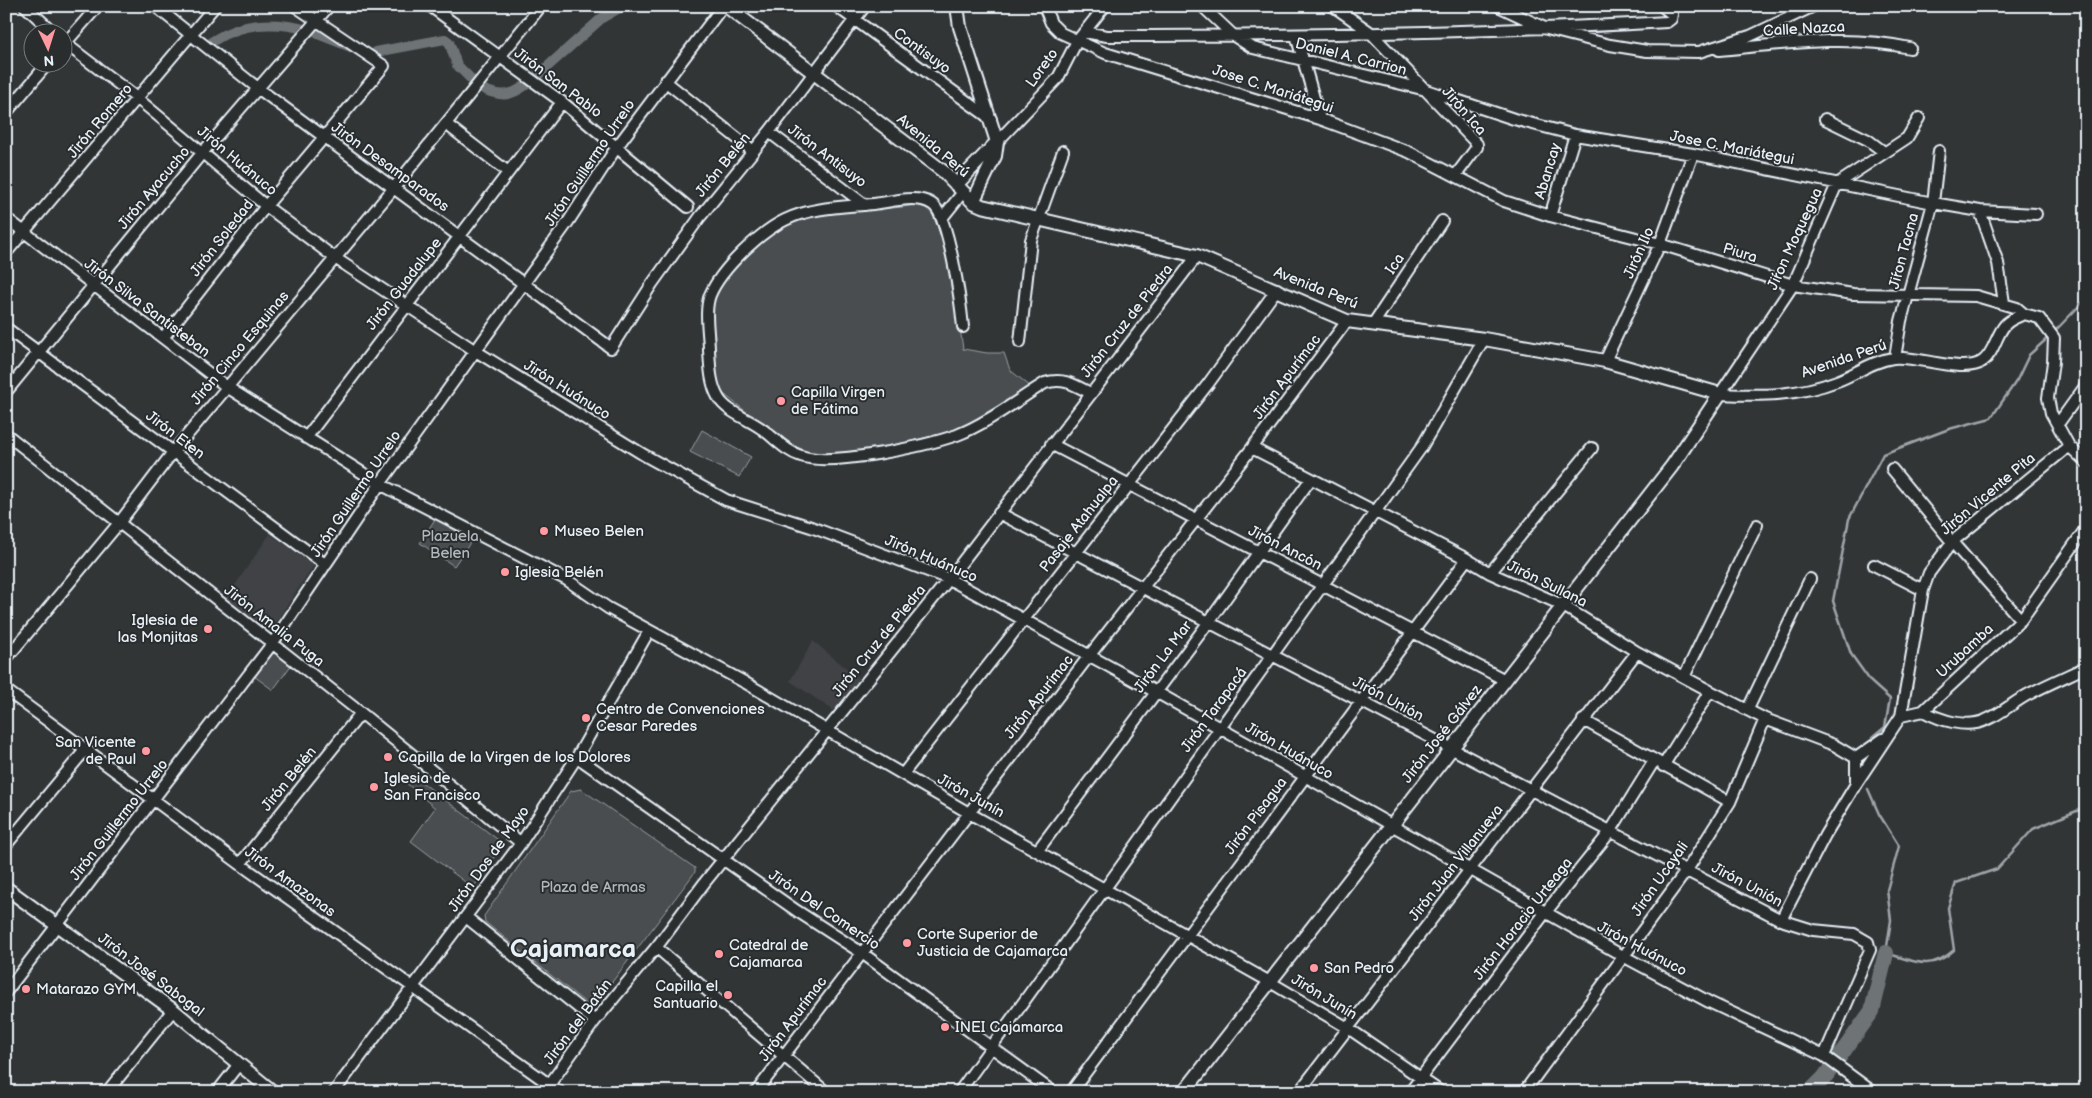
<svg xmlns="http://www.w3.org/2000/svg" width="2092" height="1098" font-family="'Balsamiq Sans',sans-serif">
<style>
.built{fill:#3f4244}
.green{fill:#494d4f;stroke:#989fa4}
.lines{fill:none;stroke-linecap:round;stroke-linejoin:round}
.stream{stroke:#9fa5aa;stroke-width:2.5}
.canal{stroke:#6e7376;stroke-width:10}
.river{stroke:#6e7376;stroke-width:16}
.minor-casing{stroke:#e8f1f8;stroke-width:14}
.tertiary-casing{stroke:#e8f1f8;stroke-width:16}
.minor{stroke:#2a2d2e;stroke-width:10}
.tertiary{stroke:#2a2d2e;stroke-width:12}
.poi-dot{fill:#ff9aa2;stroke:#2a2d2e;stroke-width:2}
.labels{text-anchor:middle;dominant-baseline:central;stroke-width:4;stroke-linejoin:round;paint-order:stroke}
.street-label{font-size:15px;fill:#e8f1f8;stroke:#2a2d2e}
.poi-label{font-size:15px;fill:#e8f1f8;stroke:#2a2d2e;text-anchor:start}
.park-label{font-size:15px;fill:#b0b8bd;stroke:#2a2d2e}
.town-label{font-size:25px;font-weight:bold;fill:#e8f1f8;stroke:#2a2d2e}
</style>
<rect width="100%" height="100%" fill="#323536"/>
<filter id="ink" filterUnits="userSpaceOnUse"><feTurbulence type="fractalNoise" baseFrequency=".02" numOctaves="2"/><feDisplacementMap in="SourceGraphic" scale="10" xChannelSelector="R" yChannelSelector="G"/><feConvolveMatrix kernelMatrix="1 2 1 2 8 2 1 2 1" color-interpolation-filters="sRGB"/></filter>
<g filter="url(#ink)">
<path class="built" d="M 270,534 L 315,564 L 267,635 L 224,601 Z
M 813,641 L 861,680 L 834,711 L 790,681 Z"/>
<path class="green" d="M 917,205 L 930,209 C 951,253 956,301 963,349 L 987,353 L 1004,353 L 1010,370 L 1031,387 L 956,430 L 895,445 L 833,456 L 803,453 L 783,441 L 720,391 C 713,355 703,312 724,280 C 731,269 742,261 750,252 C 761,241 774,226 789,221 C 830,208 875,212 917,205 Z
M 702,430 L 751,457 L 739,477 L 690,452 Z
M 435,519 L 472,540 L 454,566 L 420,543 Z
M 274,650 L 292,664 L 273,690 L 254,676 Z
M 411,774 L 501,842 L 501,847 L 473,888 L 411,841 L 435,808 L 405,782 Z
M 581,789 L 695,868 L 695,872 L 597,1002 L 587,1004 L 485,922 L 484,916 L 571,791 Z"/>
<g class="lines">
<path class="stream" d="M 2054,332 L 2086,299
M 1872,738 L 1885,727 L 1890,699 L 1871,682 L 1851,654 L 1833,601 L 1849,519 L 1883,454 L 1949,429 L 1991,418 L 2017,380 L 2029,355 L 2050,336
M 1868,789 L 1879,814 L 1899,846 L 1887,890 L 1891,920 L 1886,953 C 1914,961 1930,972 1954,950 L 1948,908 L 1956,883 L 1997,869 L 2033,829 L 2079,810 L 2086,804"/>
<path class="canal" d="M 318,34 L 351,47
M 213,41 C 242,22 275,21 308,30
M 376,52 L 445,39 L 449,42 L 457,65 L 473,81
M 538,75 L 602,18 L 623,6
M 485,90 C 502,97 511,96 526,85"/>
<path class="river" d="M 1810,1092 L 1824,1078 L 1872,1011 L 1886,953"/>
<defs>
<path id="minor" d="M 25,6 L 53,32
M 155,6 L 259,89 L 611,348 L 652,284 L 700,217 L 769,132 L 865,6
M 430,6 L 562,102 L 688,207
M 836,6 L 991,119
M 1044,6 L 1051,23 L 1061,33 L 1105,53 L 1320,119 L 1409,152 L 1504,201 L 1550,216 L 1660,244 L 1793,285 L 1853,294 L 1976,296 L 2017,308 L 2024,314 L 2039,318 L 2054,338 L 2053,362 L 2048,398 L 2051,413 L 2069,446 L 2086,462
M 1202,6 L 1234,36 L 1253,48 L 1426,90 L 1514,119 L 1575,135 L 1693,154 L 1933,203 L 1980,211 L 2036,214
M 1333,6 L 1370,32 L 1477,144 L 1477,147 L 1456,175
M 1498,6 L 1547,29 L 1610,45 L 1647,51 L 1699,52 L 1750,36 L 1814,6
M 1084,32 L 1107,36 C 1294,36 1481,33 1667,22 L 1671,19 L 1672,14 L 1662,6
M 1296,35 L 1320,119
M 62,41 L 138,99 L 266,206 L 335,258 L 474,350 L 644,455 L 726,500 L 811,527 L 949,579 L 1156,692 L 1623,956 L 1709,1002 L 1824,1056 L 1873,1092
M 62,47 L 98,6
M 1719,50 C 1783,44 1847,34 1910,48
M 665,81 L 752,150
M 6,113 L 49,62
M 1825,119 L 1868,140 L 1884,152
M 446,124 L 508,172
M 769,132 L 865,205
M 997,142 L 1058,78 L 1077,41 L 1105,6
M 1980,211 L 1998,263 L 2004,303
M 1550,216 L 1575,135
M 943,217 L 963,192
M 6,218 L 227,387 L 380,484 L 567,580 L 608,608 L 744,682 L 969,813 L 1270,982 L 1348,1028 L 1441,1092
M 6,253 L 215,6
M 1373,324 L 1442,221
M 963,327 C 961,306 949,214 932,204 C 916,194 892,202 873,204 C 845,207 811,207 785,220 C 760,232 721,269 710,295 C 704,311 709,334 709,350 C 710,365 710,383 718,397 C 726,412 749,419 762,429 C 775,438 785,451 801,456 C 831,467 925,446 957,435 C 988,423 1017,400 1045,383 C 1063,377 1075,385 1090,393
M 6,328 L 326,565
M 163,338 L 266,206 L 384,66 L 295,6
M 1020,342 L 1031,240 L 1063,151
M 1895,358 L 1901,321 L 1933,203 L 1939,151
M 1605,361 L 1660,244 L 1693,154
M 6,392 L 203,152 L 329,6
M 1720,394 L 1793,285 L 1837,184 L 1907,138 L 1919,118
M 1720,394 C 1761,396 1798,396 1837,381 C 1856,374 1872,361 1893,358 C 1917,355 1964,375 1983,361 C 1994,353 1996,335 2005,325 C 2010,319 2018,317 2024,314
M 2058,424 L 2086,385
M 6,434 L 361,713 L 521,843
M 306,438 L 562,102
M 1051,444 L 1505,680
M 1252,448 L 1467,559 L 1490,573 L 1562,605 L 1637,652 L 1710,691 L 1765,719 L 1834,745 L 1856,758
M 1892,469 L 1952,542 L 2021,620
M 999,513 L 1781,920 L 1813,930 L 1854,934 L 1868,942 L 1870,950 L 1824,1056
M 1874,565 L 1923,590
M 1490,573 L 1592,448
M 6,659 L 119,523 L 173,452 L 393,189 L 541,6
M 1684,677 L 1757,525
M 6,690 L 240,864 L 560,1092
M 1748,709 L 1810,579
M 1923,711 C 1940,720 1966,729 1986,720 C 2001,714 2015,701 2029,694 C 2048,684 2067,676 2086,667
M 1901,716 L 1923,590 L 1929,573 L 1952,542 L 2069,446
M 1583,720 L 1730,802
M 577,757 L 797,911 L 862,953 L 1053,1092
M 1663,766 L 1710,691
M 903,774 L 1208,384 L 1277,289
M 1856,783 L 1856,758 L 1883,739
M 6,845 L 86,749
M 1038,850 L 1208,623 L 1310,480
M 240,864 L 361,713
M 466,917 L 595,1021
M 1781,920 L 1825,835 L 1856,784 L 1901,716 L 1923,711 L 2021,620 L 2086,528
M 656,947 L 826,1092
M 6,992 L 272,644 L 380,484 L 568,222 L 616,148 L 723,6
M 107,1092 L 173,1010
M 217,1092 L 239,1064
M 334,1092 L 521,843 L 577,757 L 649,631
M 544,1092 L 595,1021 L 658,945 L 705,882 L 949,579 L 1197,256
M 756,1092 L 1089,656 L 1252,448 L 1347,321
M 959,1092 L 1421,448 L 1484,339
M 1071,1092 L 1467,559
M 1299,1092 L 1637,652
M 1410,1092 L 1545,913 L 1610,832 L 1654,761
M 1524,1092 L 1687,870 L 1730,802 L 1765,719"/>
<path id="tertiary" d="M 726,6 L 944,172 L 973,202 L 982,206 L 1197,256 L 1347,321 L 1484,339 L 1605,361 L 1720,394 L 1672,466 L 1184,1092
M 957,6 L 960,27 L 997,142 L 995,156 L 973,202
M 956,185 L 997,142
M 6,888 L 173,1010 L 273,1092"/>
</defs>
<use href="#minor" class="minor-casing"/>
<use href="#tertiary" class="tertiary-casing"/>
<use href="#minor" class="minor"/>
<use href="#tertiary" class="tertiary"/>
</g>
</g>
<g class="poi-dot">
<circle cx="781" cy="401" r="5"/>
<circle cx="544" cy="531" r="5"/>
<circle cx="505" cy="572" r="5"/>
<circle cx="208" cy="629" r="5"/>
<circle cx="586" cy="718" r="5"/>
<circle cx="146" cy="751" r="5"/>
<circle cx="388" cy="757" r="5"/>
<circle cx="374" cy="787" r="5"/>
<circle cx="907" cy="943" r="5"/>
<circle cx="719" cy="954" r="5"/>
<circle cx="1314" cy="968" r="5"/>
<circle cx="26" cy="989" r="5"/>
<circle cx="728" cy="995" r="5"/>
<circle cx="945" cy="1027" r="5"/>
</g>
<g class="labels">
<g class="street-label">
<text transform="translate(1804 29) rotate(-3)">Calle Nazca</text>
<text transform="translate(922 51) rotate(36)">Contisuyo</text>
<text transform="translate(1351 57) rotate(14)">Daniel A. Carrion</text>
<text transform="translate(1042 68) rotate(-54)">Loreto</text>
<text transform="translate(558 83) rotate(37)">Jirón San Pablo</text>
<text transform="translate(1273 89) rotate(18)">Jose C. Mariátegui</text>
<text transform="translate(1464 111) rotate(49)">Jirón Ica</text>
<text transform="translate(100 121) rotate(-50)">Jirón Romero</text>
<text transform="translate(933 146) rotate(40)">Avenida Perú</text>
<text transform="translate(1732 148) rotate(11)">Jose C. Mariátegui</text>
<text transform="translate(827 156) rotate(37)">Jirón Antisuyo</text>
<text transform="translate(237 161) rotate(40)">Jirón Huánuco</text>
<text transform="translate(590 163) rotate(-56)">Jirón Guillermo Urrelo</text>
<text transform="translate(723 165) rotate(-51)">Jirón Belén</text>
<text transform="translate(390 167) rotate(36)">Jirón Desamparados</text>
<text transform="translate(1548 171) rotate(-73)">Abancay</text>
<text transform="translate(154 188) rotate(-50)">Jirón Ayacucho</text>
<text transform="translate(222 238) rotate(-52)">Jirón Soledad</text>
<text transform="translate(1795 239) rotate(-65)">Jiŕon Moquegua</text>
<text transform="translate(1904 251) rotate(-75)">Jiŕon Tacna</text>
<text transform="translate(1639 253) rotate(-66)">Jirón Ilo</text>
<text transform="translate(1740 253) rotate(17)">Piura</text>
<text transform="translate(1395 264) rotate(-56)">Ica</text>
<text transform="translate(404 284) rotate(-52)">Jirón Guadalupe</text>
<text transform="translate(1316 288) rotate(22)">Avenida Perú</text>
<text transform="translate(147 308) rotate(37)">Jirón Silva Santisteban</text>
<text transform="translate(1127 321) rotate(-52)">Jirón Cruz de Piedra</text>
<text transform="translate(240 348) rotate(-50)">Jirón Cinco Esquinas</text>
<text transform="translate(1844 359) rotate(-19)">Avenida Perú</text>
<text transform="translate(1287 377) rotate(-53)">Jirón Apurímac</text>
<text transform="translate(567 390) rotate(32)">Jirón Huánuco</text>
<text transform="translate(175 435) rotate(37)">Jirón Eten</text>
<text transform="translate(356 494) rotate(-56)">Jirón Guillermo Urrelo</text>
<text transform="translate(1988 494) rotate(-40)">Jirón Vicente Pita</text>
<text transform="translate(1079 524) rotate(-52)">Pasaje Atahualpa</text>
<text transform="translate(1285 548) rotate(27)">Jirón Ancón</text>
<text transform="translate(931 559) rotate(23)">Jirón Huánuco</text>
<text transform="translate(1547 584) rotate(26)">Jirón Sullana</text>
<text transform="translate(274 626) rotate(38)">Jirón Amalia Puga</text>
<text transform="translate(879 641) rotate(-51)">Jirón Cruz de Piedra</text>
<text transform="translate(1965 651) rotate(-43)">Urubamba</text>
<text transform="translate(1163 657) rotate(-53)">Jirón La Mar</text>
<text transform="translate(1039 697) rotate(-52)">Jirón Apurímac</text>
<text transform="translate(1388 699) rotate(28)">Jirón Unión</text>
<text transform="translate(1214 710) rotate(-54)">Jirón Tarapacá</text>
<text transform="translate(1442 734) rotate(-52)">Jirón José Gálvez</text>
<text transform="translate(1289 751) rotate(30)">Jirón Huánuco</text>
<text transform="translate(289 779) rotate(-51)">Jirón Belén</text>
<text transform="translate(971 796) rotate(29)">Jirón Junín</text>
<text transform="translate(1256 816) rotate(-53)">Jirón Pisagua</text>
<text transform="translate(119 820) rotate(-52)">Jirón Guillermo Urrelo</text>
<text transform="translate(489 859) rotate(-54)">Jirón Dos de Mayo</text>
<text transform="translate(1456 863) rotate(-52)">Jirón Juan Villanueva</text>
<text transform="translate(1660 879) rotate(-55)">Jirón Ucayali</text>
<text transform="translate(290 882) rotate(36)">Jirón Amazonas</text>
<text transform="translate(1747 885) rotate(28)">Jirón Unión</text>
<text transform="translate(824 910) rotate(34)">Jirón Del Comercio</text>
<text transform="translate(1523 919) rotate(-52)">Jirón Horacio Urteaga</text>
<text transform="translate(1642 949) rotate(28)">Jirón Huánuco</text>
<text transform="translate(151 975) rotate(37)">Jirón José Sabogal</text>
<text transform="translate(1324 997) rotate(31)">Jirón Junín</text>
<text transform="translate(793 1019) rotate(-53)">Jirón Apurímac</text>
<text transform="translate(578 1022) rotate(-53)">Jirón del Batán</text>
</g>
<g class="poi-label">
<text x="791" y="392">Capilla Virgen<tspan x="791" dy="17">de Fátima</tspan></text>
<text x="554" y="531">Museo Belen</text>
<text x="515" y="572">Iglesia Belén</text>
<text x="198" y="620" text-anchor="end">Iglesia de<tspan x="198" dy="17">las Monjitas</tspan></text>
<text x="596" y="709">Centro de Convenciones<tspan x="596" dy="17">Cesar Paredes</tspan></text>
<text x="136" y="742" text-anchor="end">San Vicente<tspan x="136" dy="17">de Paul</tspan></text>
<text x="398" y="757">Capilla de la Virgen de los Dolores</text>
<text x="384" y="778">Iglesia de<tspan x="384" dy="17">San Francisco</tspan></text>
<text x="917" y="934">Corte Superior de<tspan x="917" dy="17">Justicia de Cajamarca</tspan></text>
<text x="729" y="945">Catedral de<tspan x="729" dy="17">Cajamarca</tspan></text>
<text x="1324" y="968">San Pedro</text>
<text x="718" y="986" text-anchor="end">Capilla el<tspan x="718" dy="17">Santuario</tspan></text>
<text x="36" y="989">Matarazo GYM</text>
<text x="955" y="1027">INEI Cajamarca</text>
</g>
<g class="park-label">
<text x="450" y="536">Plazuela<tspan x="450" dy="17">Belen</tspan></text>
<text x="593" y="887">Plaza de Armas</text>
</g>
<g class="town-label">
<text x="573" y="949">Cajamarca</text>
</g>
</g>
<rect width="2092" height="1098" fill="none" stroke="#2a2d2e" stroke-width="25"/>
<rect x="12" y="12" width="2067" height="1073" fill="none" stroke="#e8f1f8" stroke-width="2" filter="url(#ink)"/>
<g transform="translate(48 48) rotate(176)"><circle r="24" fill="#2a2d2e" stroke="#767b7f"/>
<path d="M0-4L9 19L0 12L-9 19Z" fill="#ff9aa2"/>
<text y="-8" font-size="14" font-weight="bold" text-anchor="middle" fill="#e8f1f8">N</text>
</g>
</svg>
